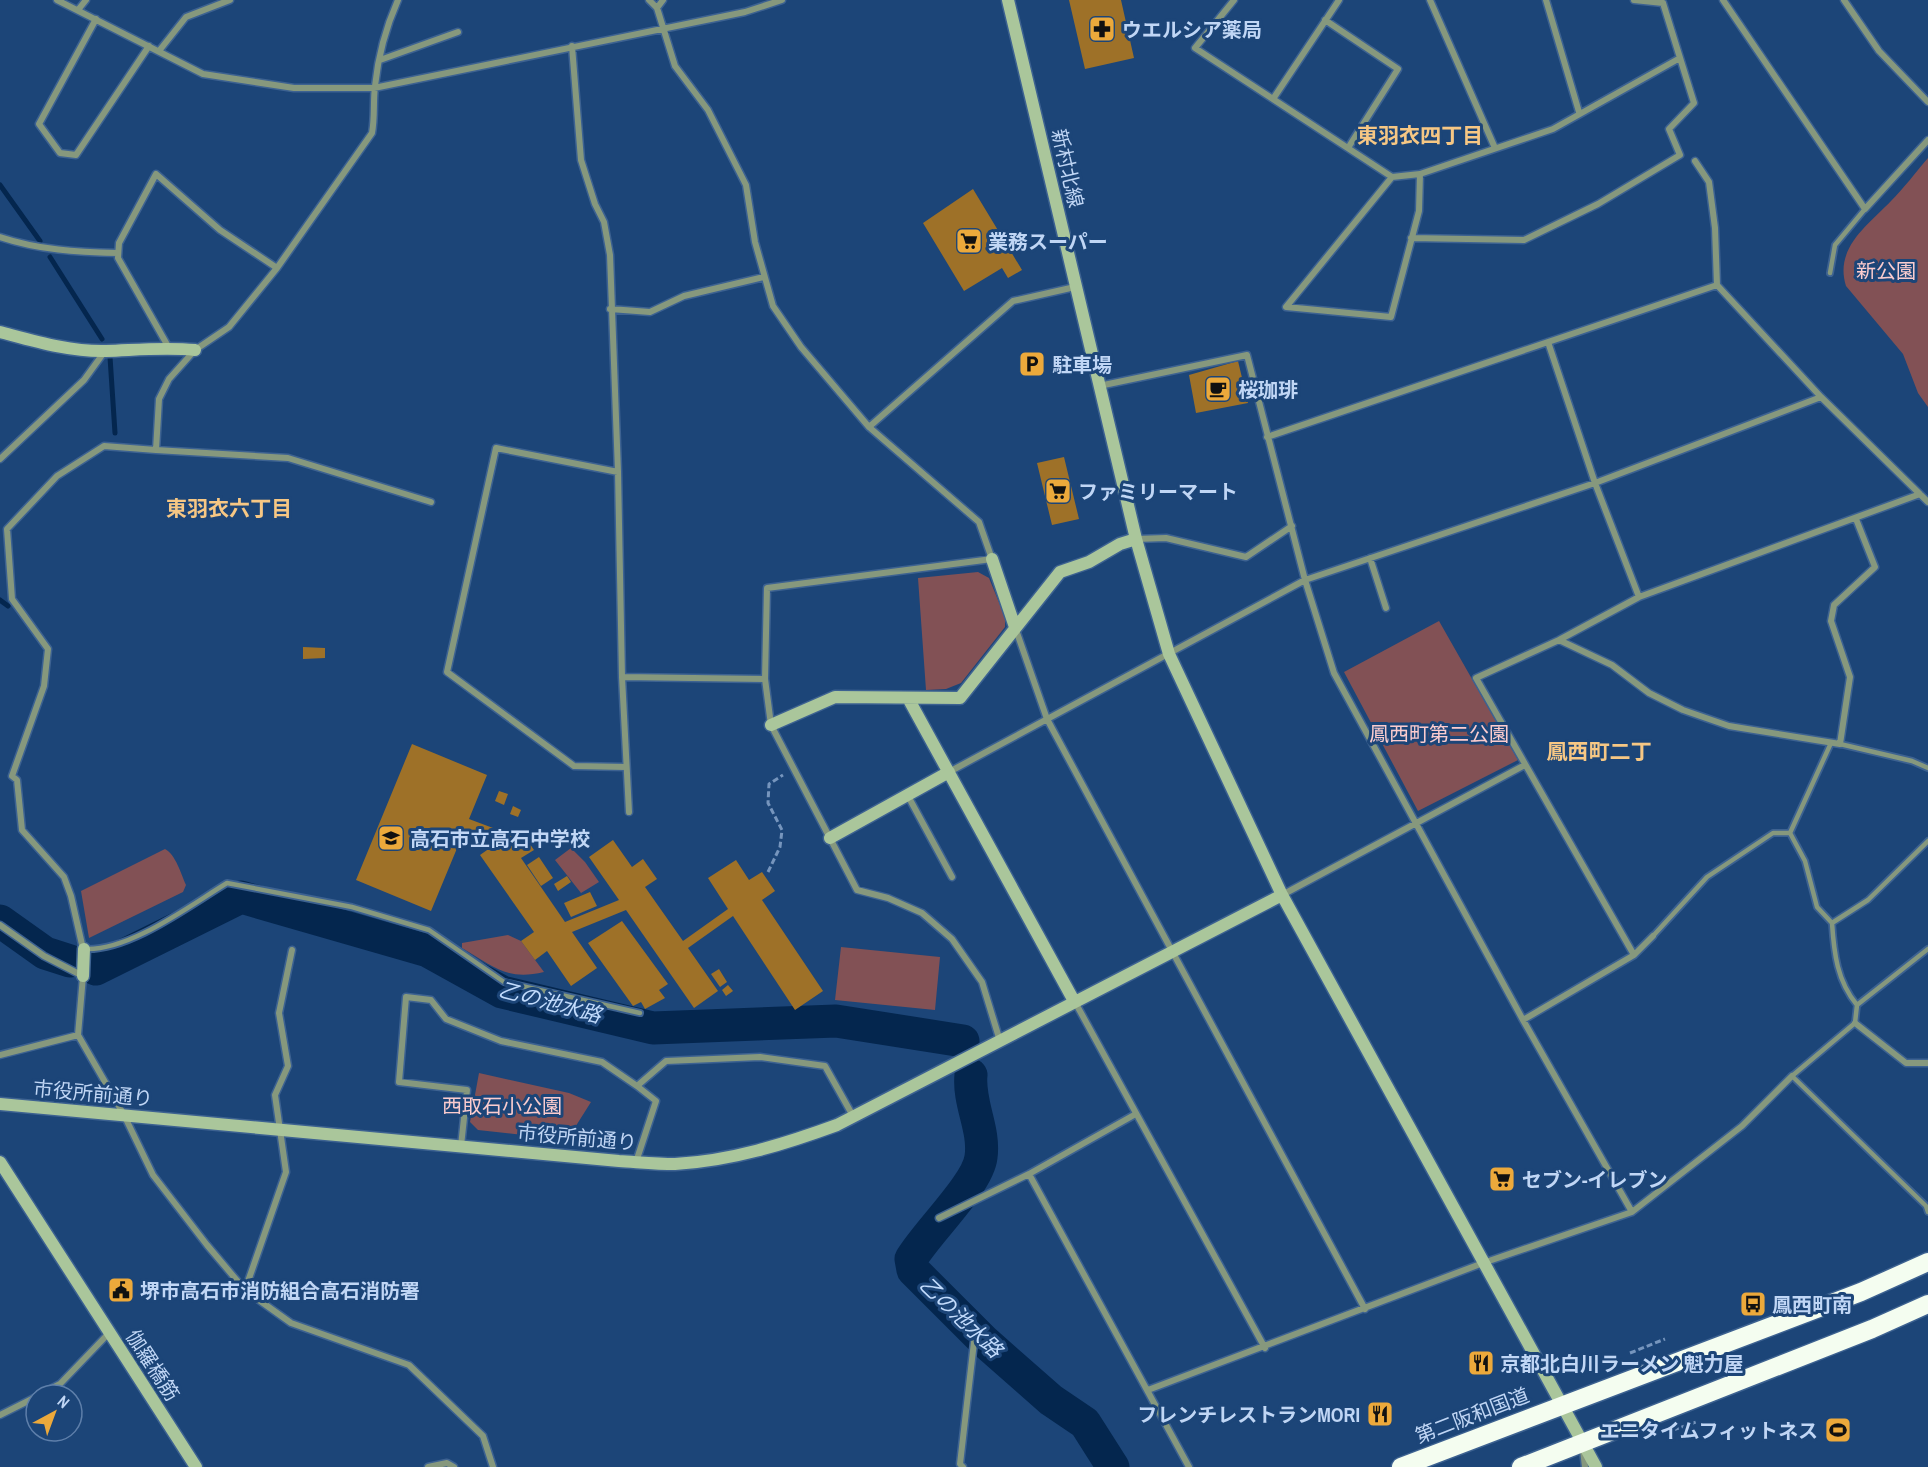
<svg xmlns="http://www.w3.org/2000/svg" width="1928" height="1467" font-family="'Archivo Narrow','Noto Sans JP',sans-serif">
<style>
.green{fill:#825155}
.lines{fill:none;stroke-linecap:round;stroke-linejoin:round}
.stream{stroke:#04264e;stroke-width:5}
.river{stroke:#04264e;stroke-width:33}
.building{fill:#9e7128}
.lane-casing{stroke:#3d6291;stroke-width:8}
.street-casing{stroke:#3d6291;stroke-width:9}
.secondary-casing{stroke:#3d6291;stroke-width:15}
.highway-casing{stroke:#3d6291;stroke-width:21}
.path{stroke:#7695bd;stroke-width:3;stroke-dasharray:6 3;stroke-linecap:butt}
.lane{stroke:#86987d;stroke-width:4.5}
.street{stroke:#86987d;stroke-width:6}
.secondary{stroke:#aac69b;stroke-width:12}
.highway{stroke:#f4fdf0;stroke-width:18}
.labels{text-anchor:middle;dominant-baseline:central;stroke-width:6;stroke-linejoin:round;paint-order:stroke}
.poi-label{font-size:20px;font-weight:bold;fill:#c0d6f5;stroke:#1c4578;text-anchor:start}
.street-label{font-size:20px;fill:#c0d6f5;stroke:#1c4578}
.park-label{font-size:20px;fill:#fbccce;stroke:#1c4578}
.neighbourhood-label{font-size:21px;font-weight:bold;fill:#f6c784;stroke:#1c4578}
.water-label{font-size:21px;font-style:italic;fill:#c3dcfd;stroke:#1c4578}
</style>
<rect width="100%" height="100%" fill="#1c4578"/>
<path class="green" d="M 1928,158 L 1928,407 L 1918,393 L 1903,354 L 1846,286 C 1834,248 1868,225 1891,201 C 1904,188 1916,172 1928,158 Z
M 978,572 L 989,578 L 1005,617 L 1005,627 L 961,683 L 946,689 L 926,690 L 918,578 Z
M 1439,621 L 1518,760 L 1418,811 L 1344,672 Z
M 571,848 L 585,862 L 599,882 L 581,893 L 555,860 Z
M 165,849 C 176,855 181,874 186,885 L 183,892 L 89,938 L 81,891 Z
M 508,935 L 521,941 L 544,972 C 506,981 493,966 462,948 L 462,943 Z
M 841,947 L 940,957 L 935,1010 L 835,1000 Z
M 479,1073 L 569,1093 L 591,1102 L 567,1140 L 478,1130 L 470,1122 Z"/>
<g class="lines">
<path class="stream" d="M 0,185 L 40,241
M 50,257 L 102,339
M 110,357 L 115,433
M 0,600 L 8,606"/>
<path class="river" d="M 0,921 L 45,953 L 70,961
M 96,969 L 241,897 L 428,951 L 502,992 L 653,1028 L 836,1021 L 963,1041
M 971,1075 C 968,1103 985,1129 981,1157 C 978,1184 927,1232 911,1259 L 913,1270 L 984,1341 L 1051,1400 L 1085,1423 L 1113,1467"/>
</g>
<path class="building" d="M 1069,0 L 1121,0 L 1134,58 L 1085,69 Z
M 973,189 L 1022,270 L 1008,278 L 1002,268 L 964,291 L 923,223 Z
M 1238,361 L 1248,403 L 1196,413 L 1189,375 Z
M 1064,457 L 1079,519 L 1052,525 L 1037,463 Z
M 303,647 L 325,648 L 325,658 L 303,659 Z
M 412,744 L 487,775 L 469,819 L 501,831 L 506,837 L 519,828 L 534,850 L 521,858 L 565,922 L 619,900 L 589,857 L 613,840 L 632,867 L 643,859 L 657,879 L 645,887 L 683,941 L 728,909 L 708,878 L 736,860 L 749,880 L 762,872 L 775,891 L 762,900 L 823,991 L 795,1010 L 733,916 L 688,948 L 718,991 L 694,1008 L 626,910 L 572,932 L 597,968 L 571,986 L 547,951 L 535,960 L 521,941 L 534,932 L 480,855 L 497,843 L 495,840 L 465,829 L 431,911 L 356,880 Z
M 499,791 L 508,794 L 504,805 L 495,801 Z
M 513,806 L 521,810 L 518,817 L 510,814 Z
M 539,857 L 553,878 L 541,886 L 527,865 Z
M 567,876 L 571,882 L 558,891 L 554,884 Z
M 590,892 L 597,906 L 571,917 L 564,903 Z
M 622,921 L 668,984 L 659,990 L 665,998 L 645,1009 L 641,1002 L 633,1006 L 588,943 Z
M 719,969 L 727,982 L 720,987 L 711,974 Z
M 728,985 L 733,991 L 726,996 L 722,990 Z"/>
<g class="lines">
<defs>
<path id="lane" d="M 1830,273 L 1835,245 L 1865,209
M 1840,744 L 1912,761 L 1928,768
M 1790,833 L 1805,861 L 1817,907 L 1832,923
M 1653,936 L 1707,877 L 1773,833 L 1790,833 L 1831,743
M 85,949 C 130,951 189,906 227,883 L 352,907 L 429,930 L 504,982 L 640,1013
M 1928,949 L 1857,1005 L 1855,1023 L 1792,1076 L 1926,1206 L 1928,1212
M 1857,1005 C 1837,981 1834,953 1832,923 L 1868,900 L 1928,841"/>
<path id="street" d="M 57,0 L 203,74 L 294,88 L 374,88 L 745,12 L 782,0
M 649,0 L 657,8 L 675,66 L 708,110 L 746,185 L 755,242 L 773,306 L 801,347 L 869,427 L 979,522 L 992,559 L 767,588 L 765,679 L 771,725 L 857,890 L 888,898 L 922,913 L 952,939 L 982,982 L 1000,1041
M 1234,0 L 1195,48 L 1392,177 L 1420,174 L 1553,129 L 1680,58
M 1430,0 L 1495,148
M 1546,0 L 1579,112
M 1634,0 L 1663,3
M 1723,0 L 1865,209 L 1928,140
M 1844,0 L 1879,51 L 1928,102
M 657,8 L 663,0
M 78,10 L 86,0
M 96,19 L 39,124 L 60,153 L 76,155 L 149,46
M 1325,20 L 1398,69 L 1348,148
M 572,46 L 581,160 L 595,204 L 604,222 L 610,255 L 618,472 L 622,677 L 629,812
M 159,51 L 186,17 L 230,0
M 380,60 L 458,32
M 1273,99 L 1339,0
M 1695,161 L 1709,182 L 1715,228 L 1717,285 L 1821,397 L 1928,502
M 1392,177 L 1286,307 L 1391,317 L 1419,211 L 1420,174
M 0,237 C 39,250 77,252 118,253
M 1411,238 L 1524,240 L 1598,204 L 1680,155 L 1669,129 L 1694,103 L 1663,3
M 610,309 L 650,312 L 684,296 L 764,277
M 1548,342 L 1595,483 L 1639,597
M 169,348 L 118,258 L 119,243 L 156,174 L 220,230 L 277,268
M 1099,386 L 1247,355 L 1305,580 L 1334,673 L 1523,1020 L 1632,1212
M 869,427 L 1013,301 L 1075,287
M 1267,437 L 1717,285
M 156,450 L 288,458 L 431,502
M 0,459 L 84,380 L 105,351
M 618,472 L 496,448 L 447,672 L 574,766 L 626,767
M 1136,539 L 1166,538 L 1246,557 L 1292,526
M 1370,558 L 1386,608
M 1015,627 L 1047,719 L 1365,1309
M 1559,640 L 1612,665 L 1649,693 L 1683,710 L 1729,726 L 1840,744 L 1850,677 L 1831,621 L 1834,605 L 1875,567 L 1856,519
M 622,677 L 765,679
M 949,772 L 1305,580 L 1595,483 L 1821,397
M 908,796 L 952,877
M 1282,895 L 1525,765
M 0,925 L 44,956 L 83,976 L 78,1035 L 124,1115 L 153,1175 L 207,1245 L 245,1290 L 291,1323 L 409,1365 L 483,1436 L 493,1467
M 83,949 L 71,896 L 64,877 L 22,830 L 17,780 L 12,776 L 44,686 L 48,649 L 12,599 L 7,529 L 57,476 L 104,446 L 156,450 L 159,399 L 169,379 L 195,350 L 229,327 L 277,268 L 372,133 C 375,117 373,102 375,86 C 378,57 386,27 398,0
M 1634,955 L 1476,678 L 1559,640 L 1639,597 L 1920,494
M 1075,1002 L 1265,1348
M 1523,1020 L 1634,955 L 1653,936
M 1855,1023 L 1906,1063 L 1928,1063
M 0,1055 L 78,1035
M 461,1146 L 467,1090 L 399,1082 L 406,997 L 431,1000 L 446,1019 L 501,1041 L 602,1062 L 637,1086 L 666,1061 L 760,1057 L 825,1066 L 853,1116
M 636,1162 L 656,1101 L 637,1086
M 1029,1174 L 1189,1467
M 939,1218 L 1029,1174 L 1134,1115
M 245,1290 L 286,1172 L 275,1095 L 288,1066 L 279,1013 L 292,950
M 1148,1390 L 1483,1263 L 1632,1212 L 1742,1126 L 1792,1076
M 39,1395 L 60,1384 L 109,1333
M 0,1415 L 36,1397
M 1583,1450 L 1585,1467
M 428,1467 L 447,1463 L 454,1467
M 963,1467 L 960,1464 L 974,1342"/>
<path id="secondary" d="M 1008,0 L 1136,539 L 1169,654 L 1282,895 L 1596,1467
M 0,332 C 34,341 70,352 106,351 C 136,350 165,347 195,350
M 992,559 L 1015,627
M 908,698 L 1074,1001
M 771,725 L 835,697 L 960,698 L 1060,572 L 1089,562 L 1120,544 L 1136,539
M 830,838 L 949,772
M 83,976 L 84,949
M 0,1104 L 619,1161 C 637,1162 656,1164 675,1164 C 731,1161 785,1144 837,1125 L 1282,895
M 0,1162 L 196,1467"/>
<path id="highway" d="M 1401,1467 L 1861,1292 L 1928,1262
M 1521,1467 L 1872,1329 L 1928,1304"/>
</defs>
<use href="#lane" class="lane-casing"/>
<use href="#street" class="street-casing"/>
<use href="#secondary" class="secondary-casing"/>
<use href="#highway" class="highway-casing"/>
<path class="path" d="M 768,872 L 780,847 L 782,830 L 768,803 L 769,784 L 783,775
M 1630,1353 L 1665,1339
M 1673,1430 L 1696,1422"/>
<use href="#lane" class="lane"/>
<use href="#street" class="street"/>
<use href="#secondary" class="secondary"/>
<use href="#highway" class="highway"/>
</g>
<defs>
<symbol id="pharmacy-square" viewBox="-11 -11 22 22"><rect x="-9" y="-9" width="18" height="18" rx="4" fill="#eca93b" stroke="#1c4578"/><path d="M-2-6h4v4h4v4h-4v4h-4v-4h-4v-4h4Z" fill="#111"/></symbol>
<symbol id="supermarket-square" viewBox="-11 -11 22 22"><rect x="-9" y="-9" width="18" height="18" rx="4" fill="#eca93b" stroke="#1c4578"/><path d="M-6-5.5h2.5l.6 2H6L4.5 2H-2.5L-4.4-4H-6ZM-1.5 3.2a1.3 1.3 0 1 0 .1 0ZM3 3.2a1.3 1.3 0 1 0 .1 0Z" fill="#111"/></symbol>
<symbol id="parking-square" viewBox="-11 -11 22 22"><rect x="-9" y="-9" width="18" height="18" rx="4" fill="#eca93b" stroke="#1c4578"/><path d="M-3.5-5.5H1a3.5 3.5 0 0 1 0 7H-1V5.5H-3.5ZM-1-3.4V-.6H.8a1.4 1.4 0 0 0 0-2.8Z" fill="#111"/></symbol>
<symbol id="cafe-square" viewBox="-11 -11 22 22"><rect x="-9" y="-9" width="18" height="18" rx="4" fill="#eca93b" stroke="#1c4578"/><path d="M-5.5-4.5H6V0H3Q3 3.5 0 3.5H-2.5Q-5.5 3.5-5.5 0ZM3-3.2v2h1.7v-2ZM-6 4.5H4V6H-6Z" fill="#111"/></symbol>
<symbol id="school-square" viewBox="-11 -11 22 22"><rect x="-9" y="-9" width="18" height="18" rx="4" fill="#eca93b" stroke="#1c4578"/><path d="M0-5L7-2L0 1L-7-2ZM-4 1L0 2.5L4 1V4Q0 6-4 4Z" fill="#111"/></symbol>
<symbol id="civic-square" viewBox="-11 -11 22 22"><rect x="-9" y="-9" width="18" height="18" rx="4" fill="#eca93b" stroke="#1c4578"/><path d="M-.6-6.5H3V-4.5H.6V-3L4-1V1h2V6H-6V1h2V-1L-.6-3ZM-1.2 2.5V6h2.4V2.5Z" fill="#111"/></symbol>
<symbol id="bus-square" viewBox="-11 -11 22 22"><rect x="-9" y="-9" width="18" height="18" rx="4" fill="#eca93b" stroke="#1c4578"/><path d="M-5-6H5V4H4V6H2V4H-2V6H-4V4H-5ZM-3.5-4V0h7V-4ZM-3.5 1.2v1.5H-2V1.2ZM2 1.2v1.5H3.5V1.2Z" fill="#111"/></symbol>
<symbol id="restaurant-square" viewBox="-11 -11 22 22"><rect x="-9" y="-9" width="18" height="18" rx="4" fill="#eca93b" stroke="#1c4578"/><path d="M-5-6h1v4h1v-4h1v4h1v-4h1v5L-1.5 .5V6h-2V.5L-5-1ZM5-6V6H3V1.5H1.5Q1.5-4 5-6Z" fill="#111"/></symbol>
<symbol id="stadium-square" viewBox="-11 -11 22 22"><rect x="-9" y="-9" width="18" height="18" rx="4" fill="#eca93b" stroke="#1c4578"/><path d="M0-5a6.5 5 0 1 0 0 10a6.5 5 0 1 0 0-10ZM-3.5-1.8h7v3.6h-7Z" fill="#111"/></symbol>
</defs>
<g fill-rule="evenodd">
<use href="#pharmacy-square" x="1087" y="14" width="30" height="30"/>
<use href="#supermarket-square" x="954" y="226" width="30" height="30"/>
<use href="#parking-square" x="1017" y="349" width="30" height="30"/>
<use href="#cafe-square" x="1203" y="374" width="30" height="30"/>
<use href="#supermarket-square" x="1043" y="476" width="30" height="30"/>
<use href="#school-square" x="376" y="823" width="30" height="30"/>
<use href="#supermarket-square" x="1487" y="1164" width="30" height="30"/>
<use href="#civic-square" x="106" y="1275" width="30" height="30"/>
<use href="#bus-square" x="1738" y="1289" width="30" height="30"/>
<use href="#restaurant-square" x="1466" y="1348" width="30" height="30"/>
<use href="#restaurant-square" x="1365" y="1399" width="30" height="30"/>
<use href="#stadium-square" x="1823" y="1415" width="30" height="30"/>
</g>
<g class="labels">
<g class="poi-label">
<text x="1122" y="29">ウエルシア薬局</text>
<text x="988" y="241">業務スーパー</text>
<text x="1052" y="364">駐車場</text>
<text x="1238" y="389">桜珈琲</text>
<text x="1078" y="491">ファミリーマート</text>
<text x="410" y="838">高石市立高石中学校</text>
<text x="1522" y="1179">セブン-イレブン</text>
<text x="140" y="1290">堺市高石市消防組合高石消防署</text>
<text x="1772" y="1304">鳳西町南</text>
<text x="1500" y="1363">京都北白川ラーメン 魁力屋</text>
<text x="1360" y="1414" text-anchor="end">フレンチレストランMORI</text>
<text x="1818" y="1430" text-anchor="end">エニタイムフィットネス</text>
</g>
<g class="street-label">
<text transform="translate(1068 168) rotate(77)">新村北線</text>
<text transform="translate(93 1093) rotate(5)">市役所前通り</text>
<text transform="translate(577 1137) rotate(5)">市役所前通り</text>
<text transform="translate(153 1365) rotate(57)">伽羅橋筋</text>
<text transform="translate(1472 1415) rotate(-21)">第二阪和国道</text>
</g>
<g class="park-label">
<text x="1886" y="270">新公園</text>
<text x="1439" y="733">鳳西町第二公園</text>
<text x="502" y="1105">西取石小公園</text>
</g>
<g class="neighbourhood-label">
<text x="1420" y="135">東羽衣四丁目</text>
<text x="229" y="508">東羽衣六丁目</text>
<text x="1599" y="751">鳳西町二丁</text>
</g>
<g class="water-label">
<text transform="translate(550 1002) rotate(15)">乙の池水路</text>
<text transform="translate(961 1317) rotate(44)">乙の池水路</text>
</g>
</g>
<g transform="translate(54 1413) rotate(41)"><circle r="28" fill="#1c4578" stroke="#5e7faa" stroke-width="1.5"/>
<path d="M0-4.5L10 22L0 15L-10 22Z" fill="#eca93b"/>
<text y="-9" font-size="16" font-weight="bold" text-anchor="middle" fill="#c0d6f5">N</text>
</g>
</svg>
